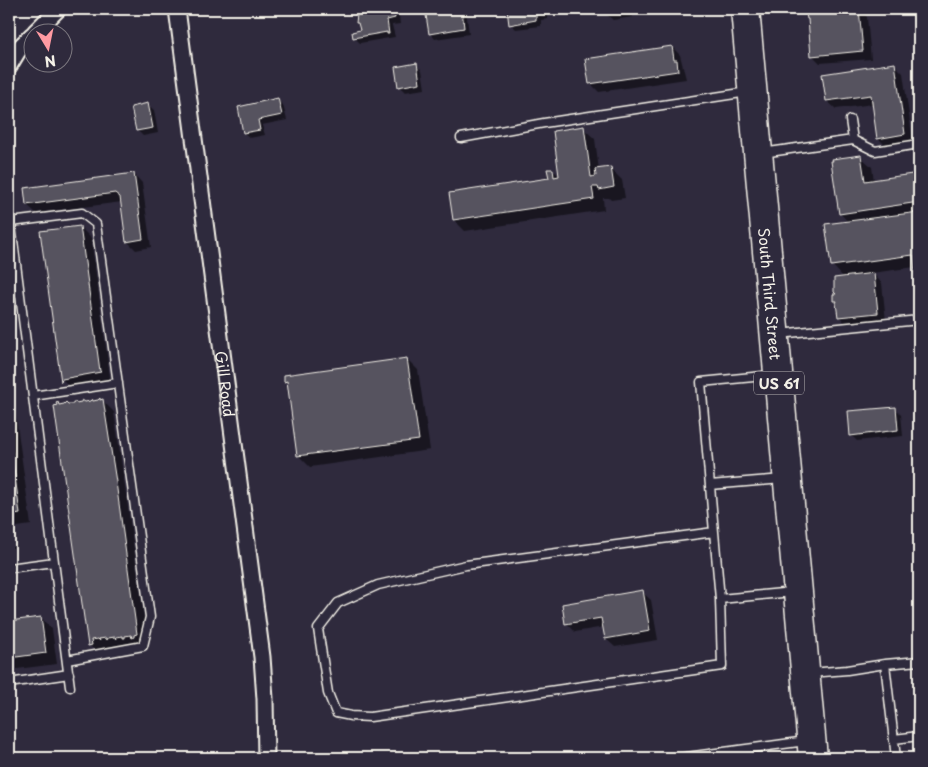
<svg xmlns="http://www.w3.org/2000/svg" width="928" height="767" font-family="'Playpen Sans',sans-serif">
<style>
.shadow{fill:#0007}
.building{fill:#56525f;stroke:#f4f1e8}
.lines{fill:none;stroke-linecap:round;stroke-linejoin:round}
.lane-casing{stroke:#f4f1e8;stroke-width:11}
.street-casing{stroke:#f4f1e8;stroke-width:19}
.highway-casing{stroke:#f4f1e8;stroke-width:31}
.lane{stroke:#2f2a3d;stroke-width:8}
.street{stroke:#2f2a3d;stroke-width:15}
.highway{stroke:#2f2a3d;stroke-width:28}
.labels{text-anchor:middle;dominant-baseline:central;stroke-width:4.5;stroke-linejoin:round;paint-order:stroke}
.shield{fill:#2f2a3d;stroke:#b9b5b5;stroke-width:1}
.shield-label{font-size:14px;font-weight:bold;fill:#f4f1e8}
.street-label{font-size:15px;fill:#f4f1e8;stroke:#2f2a3d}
</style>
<rect width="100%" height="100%" fill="#2f2a3d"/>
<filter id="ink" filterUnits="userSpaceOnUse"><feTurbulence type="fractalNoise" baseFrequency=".02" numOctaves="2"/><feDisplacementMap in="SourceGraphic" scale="10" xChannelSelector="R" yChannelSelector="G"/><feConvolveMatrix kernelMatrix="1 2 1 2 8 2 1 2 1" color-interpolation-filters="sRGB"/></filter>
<g filter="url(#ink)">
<path class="shadow" d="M 377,9 L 380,12 L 393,10 L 399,15 L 400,24 L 392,25 L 395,37 L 360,43 L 354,37 L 361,31 L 360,25 L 357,23 Z
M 426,9 L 466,9 L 469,34 L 435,39 L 430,33 Z
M 508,9 L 560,9 L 560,10 L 547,12 L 548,19 L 541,20 L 541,26 L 516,29 L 511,24 Z
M 600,9 L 648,9 L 632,13 L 633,17 L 613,20 Z
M 809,9 L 839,9 L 839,10 L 859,9 L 867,17 L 871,59 L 820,63 L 812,55 Z
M 672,47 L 680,55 L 686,79 L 599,92 L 590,83 Z
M 894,64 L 903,73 L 913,143 L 887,147 L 878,138 L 873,104 L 836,109 L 827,101 Z
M 416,65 L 422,70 L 425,89 L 405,92 L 399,86 Z
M 278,100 L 283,105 L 287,120 L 262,125 L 265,135 L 250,138 L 244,133 Z
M 148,105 L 154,110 L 158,133 L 143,136 L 137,130 Z
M 583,128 L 595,139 L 599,170 L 611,169 L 622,180 L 625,198 L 611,200 L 609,198 L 603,198 L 604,210 L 465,231 L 454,220 L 550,179 L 553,170 L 561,178 Z
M 860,156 L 872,167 L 874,181 L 919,174 L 919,297 L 915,267 L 872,273 L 882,283 L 886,321 L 847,325 L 839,316 L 837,303 L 835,301 L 839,295 L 844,278 L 832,265 L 848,222 L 840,213 Z
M 134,174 L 142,183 L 151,247 L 136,250 L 127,241 L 122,202 L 36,213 L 27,205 Z
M 80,227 L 91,238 L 111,385 L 73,390 L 62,379 Z
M 407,359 L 418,370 L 430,450 L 310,467 L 299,456 L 289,384 L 286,381 Z
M 9,367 L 31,525 L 10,528 L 13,548 L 9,548 Z
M 103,401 L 114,412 L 148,645 L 102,651 L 101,656 L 89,645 L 60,405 Z
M 895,408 L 901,414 L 903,436 L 857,441 L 851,435 Z
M 642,592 L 651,600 L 658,640 L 615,647 L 606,639 L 604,627 L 575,632 L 567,623 Z
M 9,611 L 15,618 L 15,622 L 41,618 L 52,629 L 57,664 L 9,670 Z"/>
<path class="building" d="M 370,9 L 378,9 L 378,11 L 394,9 L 395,18 L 387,20 L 389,34 L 387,34 L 387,32 L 353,38 L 352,32 L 360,30 L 358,23 L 356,23 L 357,14 L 370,12 Z
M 425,9 L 462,9 L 464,28 L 429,34 Z
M 507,9 L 543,9 L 543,13 L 536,15 L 536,20 L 509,25 Z
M 808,9 L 859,9 L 863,51 L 811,56 L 808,19 L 807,19 L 806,14 L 808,14 Z
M 672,46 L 674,60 L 677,60 L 678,71 L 589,84 L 585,59 Z
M 417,63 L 420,83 L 398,87 L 395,67 Z
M 895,63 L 905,134 L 877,139 L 871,95 L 826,101 L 822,74 Z
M 915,69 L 919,69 L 919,101 Z
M 278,98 L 282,115 L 258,120 L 260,130 L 243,133 L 238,107 Z
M 148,103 L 153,128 L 136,131 L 131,107 Z
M 584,126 L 591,177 L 596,176 L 595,169 L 611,167 L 614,187 L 599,190 L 598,187 L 592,187 L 594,199 L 453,220 L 449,193 L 549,178 L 547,169 L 553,169 L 554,177 L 559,176 L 553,131 Z
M 861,155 L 865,181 L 919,173 L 919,202 L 839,214 L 831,161 L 833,161 L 832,159 Z
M 134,173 L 143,239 L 126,242 L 120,197 L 115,193 L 26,205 L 24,188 Z
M 919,212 L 919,307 L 913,255 L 831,266 L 825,224 Z
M 80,226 L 100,371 L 101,372 L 62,379 L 61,382 L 40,231 Z
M 874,273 L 878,313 L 838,317 L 836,303 L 837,301 L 833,301 L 833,294 L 836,294 L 834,292 L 834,278 Z
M 407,358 L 419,440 L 297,456 L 287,381 L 284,382 L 284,375 Z
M 100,398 L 100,400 L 103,399 L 116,482 L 137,634 L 134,635 L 134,637 L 132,638 L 131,635 L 125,636 L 125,638 L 123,638 L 123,636 L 116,637 L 117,639 L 115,637 L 108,638 L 107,640 L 106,638 L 99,639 L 100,641 L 98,639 L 91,640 L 92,645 L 88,646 L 54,406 L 57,405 L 56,403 L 58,402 L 59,405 L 64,404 L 66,402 L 68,404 L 73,404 L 75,401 L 76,403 L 81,402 L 82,400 L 85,402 L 90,401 L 92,399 L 93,401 L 98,400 Z
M 896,407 L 898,430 L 850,436 L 848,411 Z
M 9,431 L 20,514 L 9,516 Z
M 643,590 L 650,631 L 605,639 L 601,618 L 565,624 L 562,604 Z
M 41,617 L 46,653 L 9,658 L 9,621 Z"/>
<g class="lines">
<defs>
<path id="lane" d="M 850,120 L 853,140
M 461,138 L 544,123 L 748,92
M 762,153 L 853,140 L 875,151 L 919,144
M 9,209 L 70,687
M 11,222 L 82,213 L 96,224 L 150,617 L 143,646 L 67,660
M 779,334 L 919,320
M 33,396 L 118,383
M 710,485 L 783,479
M 714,532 L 701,382 L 774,375
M 9,568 L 54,562
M 720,599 L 714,532 L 466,565 L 378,585 L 338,603 L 318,629 L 328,693 L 336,713 L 351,716 L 370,717 L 722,666 L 720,599 L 793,592
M 885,664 L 919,661
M 810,673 L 847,670 L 885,664 L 896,758
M 9,683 L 69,674
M 894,739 L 919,736
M 679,758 L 806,741"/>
<g id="street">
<path id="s1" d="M 177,9 L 262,657 L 265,699 L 266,758"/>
<path d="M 35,32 L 58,9"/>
<path d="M 9,66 L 21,46 L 32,35"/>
</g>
<g id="highway">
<path id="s2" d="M 745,9 L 813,758"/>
</g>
</defs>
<use href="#lane" class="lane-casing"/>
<use href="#street" class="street-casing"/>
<use href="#highway" class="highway-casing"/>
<use href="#lane" class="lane"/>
<use href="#street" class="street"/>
<use href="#highway" class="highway"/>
</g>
</g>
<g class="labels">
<rect class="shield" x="754" y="371.5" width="50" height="23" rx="4"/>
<g class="shield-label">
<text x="779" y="383">US 61</text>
</g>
<g class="street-label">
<text stroke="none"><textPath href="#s2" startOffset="286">South Third Street</textPath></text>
<text stroke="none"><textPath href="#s1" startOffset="378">Gill Road</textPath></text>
</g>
</g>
<rect width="928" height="767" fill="none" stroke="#2f2a3d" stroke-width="30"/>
<rect x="15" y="15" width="898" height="737" fill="none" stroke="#f4f1e8" stroke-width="2" filter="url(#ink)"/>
<g transform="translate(48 48) rotate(170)"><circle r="24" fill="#2f2a3d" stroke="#7e7a81"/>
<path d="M0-4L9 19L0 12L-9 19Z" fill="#ff9aa2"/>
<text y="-8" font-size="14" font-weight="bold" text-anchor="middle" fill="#f4f1e8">N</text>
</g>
</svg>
